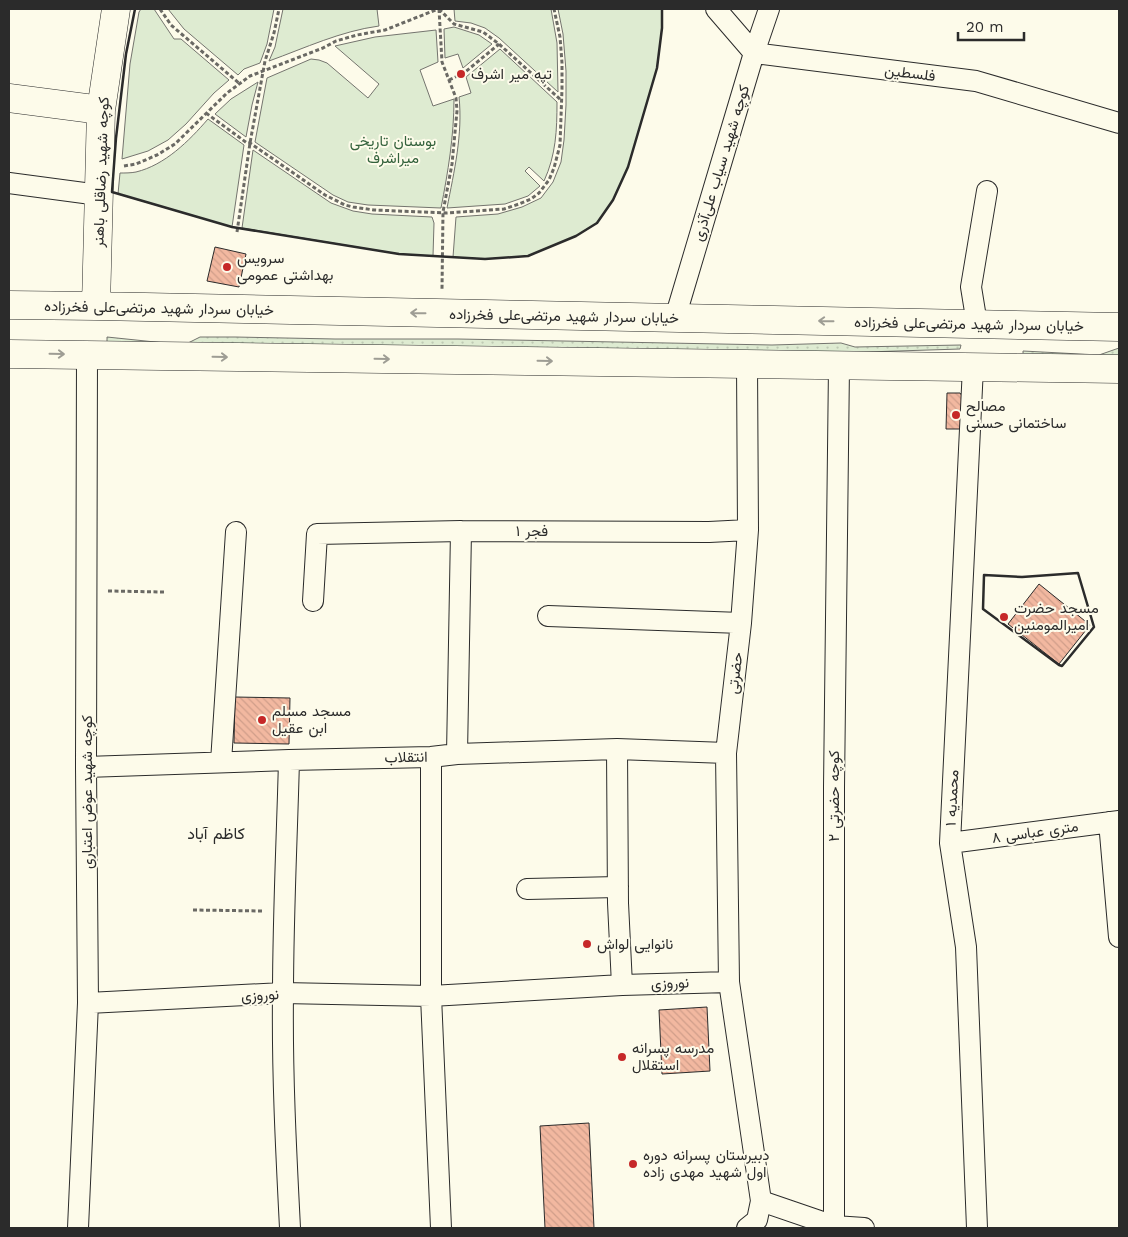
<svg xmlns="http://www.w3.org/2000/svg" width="1128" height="1237" font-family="'Work Sans',Vazirmatn,sans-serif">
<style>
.grass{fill:url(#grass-dots);stroke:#74746e}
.park{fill:#deebd1;stroke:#74746e}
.building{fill:url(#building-back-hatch);stroke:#2b2b2b}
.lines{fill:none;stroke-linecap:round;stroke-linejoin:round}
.street-casing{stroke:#2b2b2b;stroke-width:22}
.secondary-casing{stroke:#2b2b2b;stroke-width:29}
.path{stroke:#6a6964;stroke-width:3;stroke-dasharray:4 2.5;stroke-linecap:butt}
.street{stroke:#fdfbea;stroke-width:20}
.secondary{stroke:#fdfbea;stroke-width:28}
.wall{stroke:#2b2b2b;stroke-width:2.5}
.oneway{stroke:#9e9d94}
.poi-dot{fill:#c62828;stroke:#fdfbea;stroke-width:2}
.labels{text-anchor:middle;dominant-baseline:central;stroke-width:4;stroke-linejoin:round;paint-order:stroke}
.street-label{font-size:15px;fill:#2b2b2b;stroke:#fdfbea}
.poi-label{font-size:15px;fill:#2b2b2b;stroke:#fdfbea;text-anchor:start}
.park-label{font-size:15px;fill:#34623c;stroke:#fdfbea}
.neighbourhood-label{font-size:16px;fill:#2b2b2b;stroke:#fdfbea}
</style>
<defs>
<pattern id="grass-dots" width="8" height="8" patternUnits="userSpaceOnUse" patternTransform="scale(1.25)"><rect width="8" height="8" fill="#deebd1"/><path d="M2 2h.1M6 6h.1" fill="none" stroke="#bfcab4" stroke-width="1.8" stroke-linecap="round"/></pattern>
<pattern id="building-back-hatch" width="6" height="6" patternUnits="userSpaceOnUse" patternTransform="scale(1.25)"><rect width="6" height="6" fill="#f2b8a0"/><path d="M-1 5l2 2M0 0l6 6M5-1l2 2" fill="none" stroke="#d09e8a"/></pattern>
</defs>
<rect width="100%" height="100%" fill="#fdfbea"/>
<path class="grass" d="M 107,337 L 184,345 L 200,337 L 235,337 L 335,339 L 458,339 L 772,345 L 841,343 L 855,347 L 961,345 L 960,349 L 772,355 L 144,346 L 107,342 Z
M 1119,348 L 1119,359 L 1023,356 L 1023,351 L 1099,355 Z"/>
<path class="park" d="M 141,9 L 154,9 L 174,39 L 181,39 L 229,80 L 214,93 L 186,124 L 168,140 L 148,151 L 122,159 L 130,64 L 139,12 Z
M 168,9 L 274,9 L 267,44 L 260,63 L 244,69 L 238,75 L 184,29 Z
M 283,9 L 377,9 L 379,26 C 341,31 305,48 269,61 L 275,47 Z
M 454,9 L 551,9 L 557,43 L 558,92 L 499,38 L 485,28 L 471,23 L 455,21 Z
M 558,9 L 662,9 L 662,28 L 657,68 L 628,167 L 613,200 L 597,223 L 576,236 L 528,256 L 485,259 L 453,257 L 456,217 L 498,214 L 522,207 L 541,198 L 553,182 L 561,162 L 564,140 L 566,105 L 566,71 L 563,34 Z
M 454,27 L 479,35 L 492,44 L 463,68 L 458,54 L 445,58 L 444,29 Z
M 436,30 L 438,62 L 420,70 L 433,106 L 454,99 C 454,136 448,172 441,208 L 368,205 L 348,202 L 333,195 L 255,142 L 267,78 L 311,59 L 319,60 L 327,63 L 368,98 L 379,84 L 335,46 L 375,37 Z
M 500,49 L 557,102 C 557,130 556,155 544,181 L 529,167 L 525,171 L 540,186 L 528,196 L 505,204 L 447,208 C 454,172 463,134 459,97 L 471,93 L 466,77 Z
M 258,82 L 252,105 L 246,137 L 215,114 L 231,99 Z
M 208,119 L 244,145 L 232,227 L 118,194 L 120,173 C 125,173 131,173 136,172 C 165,165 189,141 208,119 Z
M 253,150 L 331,203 L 353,211 L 372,214 L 432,217 L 434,223 L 433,256 L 399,254 L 242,228 Z"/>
<path class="building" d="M 215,247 L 246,254 L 239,287 L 207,281 Z
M 947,393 L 960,393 L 965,400 L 964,429 L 946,429 Z
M 1039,584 L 1090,625 L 1059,664 L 1008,624 Z
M 235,697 L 290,698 L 289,744 L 234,743 Z
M 707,1007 L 710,1071 L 662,1074 L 659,1010 Z
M 589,1123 L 594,1228 L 545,1228 L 540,1126 Z"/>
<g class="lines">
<defs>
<path id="street" d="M 716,9 L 754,53 L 976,81 L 1119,123
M 9,183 L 99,195
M 675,318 L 754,53 L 769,9
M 977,324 L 971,287 L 987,191
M 747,364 L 748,530 L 741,623 L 726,753 L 729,982 L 761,1201
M 973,367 L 950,843 L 966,947 L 977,1228
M 313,601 L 317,534 L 461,531 L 709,532 L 748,530
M 548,616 L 741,623
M 617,749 L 618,903 L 622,985
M 457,754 L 461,531
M 431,757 L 431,996 L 441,1228
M 289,760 C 287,838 283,916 283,994 C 282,1072 286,1150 290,1228
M 221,762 L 236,532
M 86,767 L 289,760 L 431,757 L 457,754 L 617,749 L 726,753
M 1109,822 L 1119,937
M 950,843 L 1119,821
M 527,889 L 618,887
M 88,1003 L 283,993 L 431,996 L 622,985 L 729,982
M 78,1228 L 88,1003 L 86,767 L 87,355
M 747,1228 L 757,1220 L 761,1201 L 834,1226 L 864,1228
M 834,1228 L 834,787 L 839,366"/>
<path id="secondary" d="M 9,98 L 101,110
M 9,305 L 96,306 L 1119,327
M 96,306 L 101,110 L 116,9
M 9,354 L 1119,369"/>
</defs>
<use href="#street" class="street-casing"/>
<use href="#secondary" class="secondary-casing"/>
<path class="path" d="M 160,9 L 171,25 L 240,84
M 439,9 L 442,62 L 456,98 L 457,111 L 452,164 L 443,212 L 442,289
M 439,9 L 454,24 L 483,32 L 499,44 L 562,101
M 449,80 L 464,73 L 499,44
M 206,113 L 247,143 L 250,143 L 325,195 L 345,205 L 353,207 L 374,210 L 447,213 L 504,209 L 519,204 L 531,199 L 539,193 L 549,180 L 554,168 L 560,145 L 562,89 L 562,63 L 560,37 L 554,9
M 124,166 L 136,164 L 157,155 L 175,144 L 227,93 L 250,76 L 323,48 L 336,41 L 357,35 L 385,30 L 438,9
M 237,232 L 250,143 L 265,61 L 274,33 L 279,9
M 108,591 L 164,592
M 193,910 L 264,911"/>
<use href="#street" class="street"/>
<use href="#secondary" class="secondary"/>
<path class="wall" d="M 135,9 L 126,54 L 116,138 L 112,192 L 232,227 L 399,254 L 485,259 L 528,256 L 576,236 L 597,223 L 613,200 L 628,167 L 657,68 L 662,28 L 662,9
M 1078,573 L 1094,627 L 1062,666 L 1059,665 L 983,609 L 984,575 L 1022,577 Z"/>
</g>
<defs><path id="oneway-shaft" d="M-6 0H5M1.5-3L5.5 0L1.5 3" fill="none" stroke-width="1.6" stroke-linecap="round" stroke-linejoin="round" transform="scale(1.25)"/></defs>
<g class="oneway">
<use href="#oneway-shaft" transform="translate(418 313) rotate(-179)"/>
<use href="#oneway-shaft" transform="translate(826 321) rotate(-179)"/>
<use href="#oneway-shaft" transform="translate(57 354) rotate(1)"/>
<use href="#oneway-shaft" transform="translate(220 357) rotate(1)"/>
<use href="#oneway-shaft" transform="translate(382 359) rotate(1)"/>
<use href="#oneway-shaft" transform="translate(545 361) rotate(1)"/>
</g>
<g class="poi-dot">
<circle cx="461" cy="74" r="5"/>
<circle cx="227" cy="267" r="5"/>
<circle cx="956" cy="415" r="5"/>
<circle cx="1004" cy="617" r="5"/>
<circle cx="262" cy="720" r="5"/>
<circle cx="587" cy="944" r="5"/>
<circle cx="622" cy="1057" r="5"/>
<circle cx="633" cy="1164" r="5"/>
</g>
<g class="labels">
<g class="street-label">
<text transform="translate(910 73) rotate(7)">فلسطین</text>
<text transform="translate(721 163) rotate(-73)">کوچه شهید سیاب علی‌آذری</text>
<text transform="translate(101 172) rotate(-88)">کوچه شهید رضاقلی باهنر</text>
<text transform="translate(159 308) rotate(1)">خیابان سردار شهید مرتضی‌علی فخرزاده</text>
<text transform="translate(564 316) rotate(1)">خیابان سردار شهید مرتضی‌علی فخرزاده</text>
<text transform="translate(969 324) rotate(1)">خیابان سردار شهید مرتضی‌علی فخرزاده</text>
<text x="532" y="531">فجر ۱</text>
<text transform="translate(735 673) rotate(-83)">حضرتی</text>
<text transform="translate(406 757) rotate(-1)">انتقلاب</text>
<text transform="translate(87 792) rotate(-90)">کوچه شهید عوض اعتباری</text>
<text transform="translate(834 796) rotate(-90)">کوچه حضرتی ۲</text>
<text transform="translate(952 798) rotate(-87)">محمدیه ۱</text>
<text transform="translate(1035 832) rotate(-8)">۸ متری عباسی</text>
<text transform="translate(670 983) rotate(-2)">نوروزی</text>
<text transform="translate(260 995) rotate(-3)">نوروزی</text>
</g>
<g class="poi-label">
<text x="471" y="74">تپه میر اشرف</text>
<text x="237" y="258">سرویس<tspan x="237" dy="17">بهداشتی عمومی</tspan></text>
<text x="966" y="406">مصالح<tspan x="966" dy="17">ساختمانی حسنی</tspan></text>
<text x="1014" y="608">مسجد حضرت<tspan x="1014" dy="17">امیرالمومنین</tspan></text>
<text x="272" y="711">مسجد مسلم<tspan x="272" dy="17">ابن عقیل</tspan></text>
<text x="597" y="944">نانوایی لواش</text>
<text x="632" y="1048">مدرسه پسرانه<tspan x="632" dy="17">استقلال</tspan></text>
<text x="643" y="1155">دبیرستان پسرانه دوره<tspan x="643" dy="17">اول شهید مهدی زاده</tspan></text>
</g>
<g class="park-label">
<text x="393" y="141">بوستان تاریخی<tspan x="393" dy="17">میراشرف</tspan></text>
</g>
<g class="neighbourhood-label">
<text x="216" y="833">کاظم آباد</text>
</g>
</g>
<rect width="1128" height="1237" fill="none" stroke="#2b2b2b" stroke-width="20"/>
<path d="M958 32v8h66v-8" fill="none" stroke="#2b2b2b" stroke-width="2.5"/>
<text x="966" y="32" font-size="15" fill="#2b2b2b" stroke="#fdfbea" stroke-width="4" paint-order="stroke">20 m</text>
</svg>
